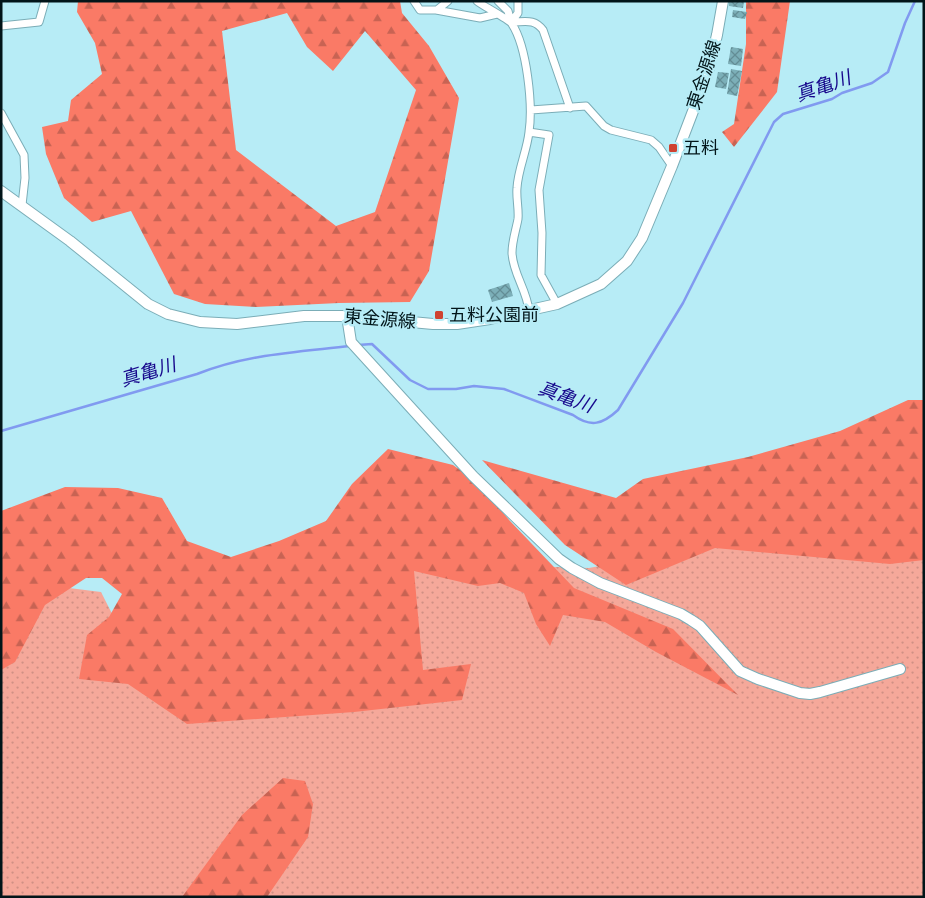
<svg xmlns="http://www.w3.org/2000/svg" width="925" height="898" font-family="Figtree,'Noto Sans JP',sans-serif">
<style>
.grass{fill:url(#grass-dots)}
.forest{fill:url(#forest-firs);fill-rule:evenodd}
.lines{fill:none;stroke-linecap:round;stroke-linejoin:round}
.stream{stroke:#819af0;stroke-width:2.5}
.building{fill:url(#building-cross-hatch)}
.street-casing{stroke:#7badb7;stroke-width:9}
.secondary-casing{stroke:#7badb7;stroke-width:12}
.street{stroke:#fff;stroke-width:7}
.secondary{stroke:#fff;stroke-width:10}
.poi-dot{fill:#cf4230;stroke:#b7ecf6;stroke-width:2}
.labels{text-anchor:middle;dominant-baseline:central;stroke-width:5;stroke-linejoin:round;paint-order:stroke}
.street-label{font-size:18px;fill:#021519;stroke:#b7ecf6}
.poi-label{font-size:18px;fill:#021519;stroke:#b7ecf6;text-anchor:start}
.water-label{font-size:19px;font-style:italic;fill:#17078c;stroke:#b7ecf6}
</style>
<defs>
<pattern id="grass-dots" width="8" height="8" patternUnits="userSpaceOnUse" patternTransform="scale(1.25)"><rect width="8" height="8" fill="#f5a89a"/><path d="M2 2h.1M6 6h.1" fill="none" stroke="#d09084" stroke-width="1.8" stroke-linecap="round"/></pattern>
<pattern id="forest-firs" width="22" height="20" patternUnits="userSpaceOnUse" patternTransform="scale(1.25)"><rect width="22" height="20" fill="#fa7a66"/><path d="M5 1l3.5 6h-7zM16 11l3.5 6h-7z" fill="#c86353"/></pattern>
<pattern id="building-cross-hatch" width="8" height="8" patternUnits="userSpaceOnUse" patternTransform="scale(1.25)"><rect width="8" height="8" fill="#7cafb8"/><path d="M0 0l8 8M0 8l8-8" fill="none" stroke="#638d95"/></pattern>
</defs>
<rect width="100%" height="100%" fill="#b7ecf6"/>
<path class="grass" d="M 924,506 L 924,897 L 1,897 L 1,586 L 29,583 L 101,592 L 138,665 L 397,562 L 589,568 L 769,533 Z"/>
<path class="forest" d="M 78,1 L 400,1 L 402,13 L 429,46 L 459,98 L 429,271 L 410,302 L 339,303 L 256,307 L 205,304 L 174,294 L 131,211 L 92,222 L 64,198 L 46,154 L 42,127 L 68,121 L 71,100 L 102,74 L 95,43 L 77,12 ZM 287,13 L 307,47 L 333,71 L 365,31 L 416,90 L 375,212 L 336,226 L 236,150 L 222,31 Z
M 746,1 L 790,1 L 777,92 L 734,147 L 722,132 L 734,124 L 746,44 Z
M 908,400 L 924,400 L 924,560 L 890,564 L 715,548 L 626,585 L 565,545 L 482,460 L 616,498 L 643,479 L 748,457 L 840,431 Z
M 388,449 L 453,465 L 478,483 L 510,521 L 574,588 L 673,629 L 738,695 L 656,652 L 605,622 L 563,615 L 550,646 L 536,624 L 524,593 L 500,583 L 478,586 L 414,571 L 423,670 L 471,664 L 462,700 L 354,712 L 187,724 L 128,684 L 79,679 L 87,635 L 109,617 L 122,594 L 102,578 L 86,578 L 45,605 L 15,662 L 1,670 L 1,511 L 65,487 L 118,488 L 162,498 L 187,541 L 231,557 L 279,541 L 326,521 L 352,484 Z
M 283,778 L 305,781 L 313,804 L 308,837 L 267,897 L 182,897 L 242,815 Z"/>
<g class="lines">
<path class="stream" d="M 358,345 L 372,344 L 410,380 L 428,389 L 456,389 L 474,386 L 504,389 L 573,415 C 591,428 603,424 618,410 L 683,303 L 774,122 L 783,114 L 832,99 L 842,93 L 872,83 L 888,72 L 905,23 L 915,1
M 1,431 L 197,374 C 247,354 298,352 350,346"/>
</g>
<path class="building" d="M 729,1 L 744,1 L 743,8 L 729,6 Z
M 733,10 L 747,12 L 745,19 L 732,17 Z
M 731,47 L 743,49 L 741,66 L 728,64 Z
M 731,69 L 742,71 L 737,96 L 727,94 Z
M 718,72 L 729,73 L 726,89 L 715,87 Z
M 509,283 L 513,296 L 492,302 L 488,290 Z"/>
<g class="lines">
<defs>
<path id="street" d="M 414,1 L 420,10 L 436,10 L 480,18 L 497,14
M 477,1 C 483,6 510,20 512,24 C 527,47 533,105 529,132 C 527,151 518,169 517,188 C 516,198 519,209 518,219 C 516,230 512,241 512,253 C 513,274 527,290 529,311
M 498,1 L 508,11 L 511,22 L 518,13 L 518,1
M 437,10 L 448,1
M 511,22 C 525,22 534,18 543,30 L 570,108
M 1,26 L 39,22 L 45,1
M 531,110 L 586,106 L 604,126 L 611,130 L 651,140 L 659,147 L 672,166
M 1,113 L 24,155 L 25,178 L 22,205
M 529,132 L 549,135 L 539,190 L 542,233 L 541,275 L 557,304"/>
<path id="secondary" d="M 1,191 L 70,241 L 148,304 L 168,314 L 200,322 L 237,324 L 304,316 L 347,316 L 433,324 L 457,324 L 490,319 L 557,304 L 601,284 L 627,261 L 642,238 L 672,166 L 708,72 L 717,35 L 723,1
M 347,316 L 351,342 L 473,476 L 559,559 L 572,568 L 600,583 L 681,614 L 691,620 L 700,626 L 740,671 L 758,679 L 800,693 L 810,694 L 820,692 L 900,669"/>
</defs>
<use href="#street" class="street-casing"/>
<use href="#secondary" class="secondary-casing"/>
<use href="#street" class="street"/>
<use href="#secondary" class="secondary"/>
</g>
<g class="poi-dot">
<rect x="668" y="143" width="10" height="10" rx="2.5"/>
<rect x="434" y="310" width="10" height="10" rx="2.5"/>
</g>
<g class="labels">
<g class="street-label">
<text transform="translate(704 75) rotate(-72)">東金源線</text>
<text transform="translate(380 319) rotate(5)">東金源線</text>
</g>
<g class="poi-label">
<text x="683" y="148">五料</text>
<text x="449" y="315">五料公園前</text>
</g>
<g class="water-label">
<text transform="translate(823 86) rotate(-19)">真亀川</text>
<text transform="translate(148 372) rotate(-17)">真亀川</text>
<text transform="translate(566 397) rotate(20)">真亀川</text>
</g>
</g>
<rect width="925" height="898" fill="none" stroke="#021519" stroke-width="5"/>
</svg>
